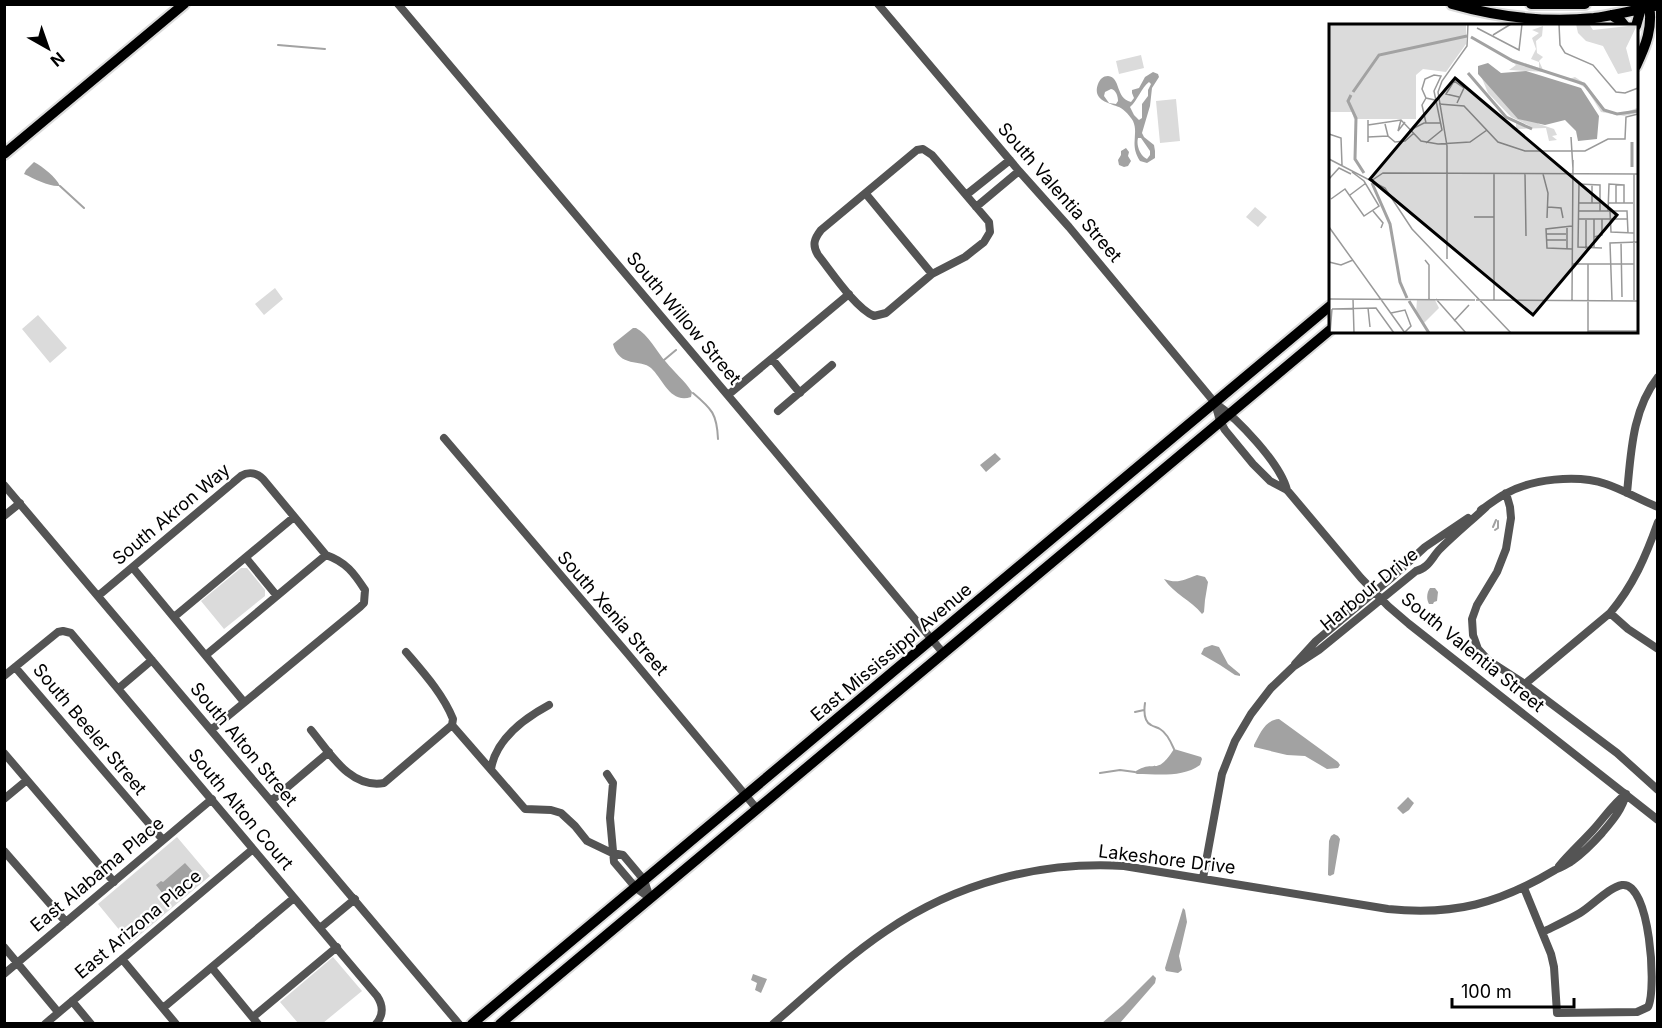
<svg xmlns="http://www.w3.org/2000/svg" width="1662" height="1028" font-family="Inter,sans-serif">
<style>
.green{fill:#dbdbdb}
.water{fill:#a2a2a2;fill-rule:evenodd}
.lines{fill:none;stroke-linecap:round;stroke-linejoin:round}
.stream{stroke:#a2a2a2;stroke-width:2}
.major-casing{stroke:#dbdbdb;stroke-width:14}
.minor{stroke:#545454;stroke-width:8}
.major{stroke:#000;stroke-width:10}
.labels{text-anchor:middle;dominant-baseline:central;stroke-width:4.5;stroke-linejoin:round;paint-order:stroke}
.street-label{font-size:18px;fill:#000;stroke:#fff}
.inset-river{fill:none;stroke:#a2a2a2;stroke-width:3}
.inset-road{fill:none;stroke:#999;stroke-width:1.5}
.view{fill:#000;fill-opacity:0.15;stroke:#000;stroke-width:3}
.inset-edge{fill:none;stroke:#000;stroke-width:3}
</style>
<rect width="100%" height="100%" fill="#fff"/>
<path class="green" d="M 1141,55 L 1144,68 L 1119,74 L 1116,61 Z
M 1176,99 L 1180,141 L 1160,143 L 1156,101 Z
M 1255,207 L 1267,217 L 1258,227 L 1246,217 Z
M 275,288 L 283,299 L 264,315 L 255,304 Z
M 38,315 L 67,348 L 50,363 L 22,329 Z
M 241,568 L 247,568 L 265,590 L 265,596 L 224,629 L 201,601 Z
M 177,837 L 210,876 L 130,943 L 98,904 Z
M 333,957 L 362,991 L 323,1023 L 298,1023 L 280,1002 Z"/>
<path class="water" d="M 1153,72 L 1158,74 L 1159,77 L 1152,88 L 1150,106 L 1142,133 L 1144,137 L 1154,145 L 1155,151 L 1155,158 L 1147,163 L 1140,161 C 1129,145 1139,134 1133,121 C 1130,116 1125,110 1119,107 C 1109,103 1092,100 1098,84 C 1100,79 1103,76 1108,76 C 1121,77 1115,98 1131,102 L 1134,98 L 1132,93 L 1132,90 L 1139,88 L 1145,77 ZM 1149,82 L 1151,84 L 1148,90 L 1148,96 L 1142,104 L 1142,118 L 1139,120 L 1134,115 L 1130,107 C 1138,100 1141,88 1149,82 ZM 1111,89 C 1116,90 1118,96 1118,101 L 1116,104 L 1109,103 L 1104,96 L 1105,92 ZM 1138,138 L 1141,138 L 1150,151 L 1150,155 L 1147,159 C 1140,156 1136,145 1138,138 Z
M 1126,148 L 1129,152 L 1128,156 L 1131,161 L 1128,166 L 1124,167 L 1119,165 L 1118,160 L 1121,155 L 1121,151 Z
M 34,162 C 43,167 56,177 60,186 C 49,187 35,179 24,174 L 26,170 Z
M 633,328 L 636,328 C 649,335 656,351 666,362 C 674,372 685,381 692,392 L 691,397 C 670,404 663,379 651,368 C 641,359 619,368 613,344 Z
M 995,453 L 1001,459 L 986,472 L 980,465 Z
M 1197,575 L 1205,577 L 1208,582 L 1205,600 L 1204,612 L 1202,614 C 1191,600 1174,594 1164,579 C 1178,584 1183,580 1197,575 Z
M 1430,588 L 1435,588 L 1438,592 L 1437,601 L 1434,602 L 1433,604 L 1429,604 C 1426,599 1427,592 1430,588 Z
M 1212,645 L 1219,647 L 1228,664 L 1240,674 L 1240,676 L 1235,675 L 1220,665 L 1201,654 L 1204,648 Z
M 1279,719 L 1338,762 L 1340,765 L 1338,768 L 1327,769 L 1305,756 L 1287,755 L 1254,747 L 1254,745 C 1260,734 1265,720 1279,719 Z
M 1174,749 L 1201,757 L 1202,759 L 1200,765 C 1182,778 1157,774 1137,774 L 1135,773 L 1136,771 C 1156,759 1156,777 1174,749 Z
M 1408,797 L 1414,803 L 1409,810 L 1403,814 L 1397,808 Z
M 1334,834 L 1338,836 L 1340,839 L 1334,874 L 1330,876 L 1328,875 L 1328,872 L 1329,841 L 1331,836 Z
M 185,863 L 195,874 L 167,899 L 156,885 L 161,881 L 163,882 Z
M 1183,908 L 1185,910 L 1187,922 L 1179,956 L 1182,970 L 1178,973 L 1166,971 L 1165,968 Z
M 753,974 L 767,979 L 761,993 L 755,990 L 757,983 L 751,980 Z
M 1153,975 L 1156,978 L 1155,983 L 1120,1023 L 1102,1023 L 1123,1005 Z"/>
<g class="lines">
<path class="stream" d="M 278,45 L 325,49
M 60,186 L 84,208
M 664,360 L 676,350
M 693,393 C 712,409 717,414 718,439
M 1493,527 L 1496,520
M 1495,530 L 1498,528 L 1498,521
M 1145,703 C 1144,710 1143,721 1151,725 C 1154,727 1157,727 1160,729 C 1167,733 1171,742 1174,749
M 1135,712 L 1144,710
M 1100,773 L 1120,770 L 1135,772"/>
<defs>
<path id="major" d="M 1452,4 C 1498,17 1546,23 1594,18 C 1615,15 1636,10 1658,5
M 1531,4 L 1585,4
M 1611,15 L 1621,21 L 1625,26
M 1636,26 L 1642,5
M 1636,66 C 1646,45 1653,28 1649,4
M 4,154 L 184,4
M 472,1024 L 1330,306
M 500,1024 L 1330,330"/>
</defs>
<use href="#major" class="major-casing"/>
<path class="minor" d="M 398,4 L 773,449 L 944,654
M 878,4 L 1019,171 L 1069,227 L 1215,403 C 1238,419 1280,463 1287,490
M 923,149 L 932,155 L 989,222 L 990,232 L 984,242 L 965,257 L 932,274 L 886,313 L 874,316 C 855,308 831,271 818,255 C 812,245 814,239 821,230 L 917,150 Z
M 866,194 L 932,274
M 966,195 L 1010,160
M 976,207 L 1019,171
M 772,359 L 800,393
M 728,395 L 849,294
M 1215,403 L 1220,421 L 1225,430 L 1253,464 L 1270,481 L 1287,490 L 1361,578 L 1388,606 L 1409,624 L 1658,820
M 778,411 L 832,365
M 444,438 L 627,653 L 757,809
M 4,485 L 459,1024
M 1506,493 L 1510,507 L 1511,518 L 1506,549 L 1497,572 L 1477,605 L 1472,619 L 1473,635 L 1478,649 L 1488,660 L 1525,684 L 1617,753 L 1658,790
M 1627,493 C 1631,453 1632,410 1658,377
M 1481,510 C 1489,505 1497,498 1505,494 C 1531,479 1577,474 1606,484 C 1624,490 1640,500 1658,507
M 4,516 L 20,503
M 246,558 L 277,596
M 133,568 L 244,702
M 98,596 L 241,476 C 249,471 257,473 263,479 L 326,555 C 346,562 354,573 365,590 L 364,603 L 360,607 L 211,730
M 1610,613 L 1628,629 L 1658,649
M 174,617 L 294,517
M 406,652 C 423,672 443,694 453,719 L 452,725 L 525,809 L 551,810 L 561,813 L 575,826 L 587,841 L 612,853 L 623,855 L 644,880 L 650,898
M 206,655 L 326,555
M 1295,664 L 1316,641 L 1390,579 L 1425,547 L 1468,518
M 15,667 L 163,840
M 4,676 L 58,632 L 63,631 L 71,633 L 377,996 C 383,1005 384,1015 376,1024
M 1525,684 L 1610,613 C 1633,586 1646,556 1658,522
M 119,688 L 152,660
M 311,730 C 330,753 350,789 384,783 L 452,725
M 4,753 L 114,882
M 491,769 C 496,739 523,719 549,705
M 607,774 L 613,783 L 610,818 L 614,862 L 636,888 L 650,898
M 4,799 L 27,780
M 271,801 L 329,752
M 4,851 L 66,922
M 1559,866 C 1570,853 1582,842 1593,830 C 1604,818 1613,804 1626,794
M 1203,878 L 1222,774 L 1235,741 L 1251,714 L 1271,688 L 1293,667 L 1319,650 L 1416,571 C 1429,568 1432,557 1440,549 C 1455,534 1471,521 1486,507
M 1524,888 L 1551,954 L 1554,967 L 1557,1013 L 1637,1012 L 1648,1007 C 1657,990 1650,881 1622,885 C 1609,887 1592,906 1580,913 C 1568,920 1555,926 1543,932
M 320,928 L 355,899
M 4,947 L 58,1012
M 122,959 L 176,1024
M 212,968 L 258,1024
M 4,974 L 212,799
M 72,1001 L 91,1024
M 163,1008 L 294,898
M 253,1017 L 337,947
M 45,1024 L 253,849
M 773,1024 C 810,992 846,958 886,931 C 956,883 1040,861 1124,866 L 1388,909 C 1454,916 1500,903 1555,870 C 1561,867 1567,865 1572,861 C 1583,853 1593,843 1602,833 C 1612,821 1622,810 1626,794"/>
<use href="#major" class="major"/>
</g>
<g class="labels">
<g class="street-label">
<text transform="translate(1060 192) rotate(49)">South Valentia Street</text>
<text transform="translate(684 318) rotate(50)">South Willow Street</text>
<text transform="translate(171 514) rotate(-40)">South Akron Way</text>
<text transform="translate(1369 589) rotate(-39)">Harbour Drive</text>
<text transform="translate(613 613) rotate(49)">South Xenia Street</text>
<text transform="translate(891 652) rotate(-40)">East Mississippi Avenue</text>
<text transform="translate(1473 652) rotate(39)">South Valentia Street</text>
<text transform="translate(90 729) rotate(50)">South Beeler Street</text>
<text transform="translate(244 744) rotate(50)">South Alton Street</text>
<text transform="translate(241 809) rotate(50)">South Alton Court</text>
<text transform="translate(1167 859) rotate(7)">Lakeshore Drive</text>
<text transform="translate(97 874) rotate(-40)">East Alabama Place</text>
<text transform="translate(138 924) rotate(-40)">East Arizona Place</text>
</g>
</g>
<g transform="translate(1329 24)">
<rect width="309" height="309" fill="#fff"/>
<path d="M 0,0 L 137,0 L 137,20 L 117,48 L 94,45 L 87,51 L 87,95 L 25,95 L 23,88 L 0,88 ZM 247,0 L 260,0 L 264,6 L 308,1 L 297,24 L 303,47 L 289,50 L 274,22 L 257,17 L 249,9 ZM 214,2 L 213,12 L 207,17 L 208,29 L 214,33 L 210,37 L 215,48 L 180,46 L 187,41 L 178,33 L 210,44 L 210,38 L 202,35 L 207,25 L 203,14 L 210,9 L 203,6 ZM 152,52 L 210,100 L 225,105 L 228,111 L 223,112 L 228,116 L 220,117 L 217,104 L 187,105 L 187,99 L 201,102 L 182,93 L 159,69 ZM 246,53 L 258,61 L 277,87 L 292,90 L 308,84 L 309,89 L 295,92 L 272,88 L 257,64 L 240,55 ZM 88,275 L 106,276 L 110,284 L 94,300 L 87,290 Z" fill="#dbdbdb"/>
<path d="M 159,39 L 172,49 L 197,47 L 252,64 L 270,92 L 268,115 L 249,117 L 247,107 L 236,96 L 216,101 L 189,95 L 149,50 L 149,42 Z" fill="#a2a2a2"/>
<path class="inset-river" d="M 142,13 L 184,37 L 255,60 L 275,86 L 288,90 L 309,87M 139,49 L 177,93 L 203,105M 24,68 L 50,31 L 138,12M 22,71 L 19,77 L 27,94 L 26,135 L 35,149M 303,143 L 303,118M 43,159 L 61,200 L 71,258 L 78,274M 80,277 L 100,309"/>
<path class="inset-road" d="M 230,0 L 231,21 L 236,29 L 264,41 L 287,68 L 296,69 L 309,64M 148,4 L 190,26 L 193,0M 164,11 L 182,0M 128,79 L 135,64 L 125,57 L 117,70 L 130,73M 110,80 L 135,82 L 169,118 L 196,127 L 256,127 L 279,115 L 296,115 L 297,93 L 309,90M 72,96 L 69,107 L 76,98M 97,99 L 93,81 L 97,74M 56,100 L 59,112 L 66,118 L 76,117 L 85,109M 39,101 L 72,96 L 92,117 L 109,120 L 141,118 L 158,106M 83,105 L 95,99 L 111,99M 0,110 L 12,114 L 13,141M 39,113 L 59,112M 242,113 L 244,145M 39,118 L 39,96M 97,119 L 113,106 L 105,67 L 112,52 L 105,51 L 96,55 L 93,65 L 97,74 L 106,76M 0,135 L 56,164 L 83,205 L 182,309M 165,150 L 165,276M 196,150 L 197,212M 214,150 L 219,169 L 218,194M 305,150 L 305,276M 0,155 L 10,144 L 22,150M 42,157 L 54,149 L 309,150M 287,160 L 287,179M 21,171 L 37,159M 2,175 L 16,165 L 35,192 L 50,182 L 35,157 L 23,148M 249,179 L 271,179M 263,179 L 263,160M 279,179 L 304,179M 219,183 L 232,184 L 234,194M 44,187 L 54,199 L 52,204M 249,187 L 298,187 L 299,209M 271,187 L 271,161 L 250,160 L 249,223 L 273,224M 279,187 L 280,160 L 295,161 L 295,179M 281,187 L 282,208 L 305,209M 145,193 L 165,193M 249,195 L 299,195M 265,195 L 265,224M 257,196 L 257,225M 0,203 L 76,309M 218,210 L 237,210M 265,213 L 273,211 L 273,195M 218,216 L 237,216M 292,218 L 293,273M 238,225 L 238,202M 243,225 L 218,224 L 217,205 L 243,202M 118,235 L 118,122 L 109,68 L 113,57 L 138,22 L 139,0M 96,236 L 100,241 L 100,275M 0,238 L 12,241 L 24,236M 243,240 L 305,240M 259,240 L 259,309M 0,275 L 146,276M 24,275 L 25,309M 107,275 L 137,309M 147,276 L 309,277M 243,276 L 244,136M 283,276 L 281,219 L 309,218M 39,284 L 41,303M 3,285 L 47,284 L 65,309M 62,289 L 76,286 L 82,302 L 75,309M 125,297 L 140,281M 259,307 L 309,307M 1,309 L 3,285"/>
<path class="view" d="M 126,54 L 288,191 L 204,291 L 41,155 Z"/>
<rect width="309" height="309" class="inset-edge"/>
</g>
<rect width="1662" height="1028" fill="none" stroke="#000000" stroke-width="12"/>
<g transform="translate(48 48) rotate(140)" stroke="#ffffff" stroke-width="4.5" paint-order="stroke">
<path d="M0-4.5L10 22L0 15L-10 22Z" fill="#000000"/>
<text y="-9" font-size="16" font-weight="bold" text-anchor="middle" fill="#000000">N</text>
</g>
<path d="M1452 998v9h122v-9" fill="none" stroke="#000000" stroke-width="3"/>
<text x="1461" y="998" font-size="18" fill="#000000" stroke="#ffffff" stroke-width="4.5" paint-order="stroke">100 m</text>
</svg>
